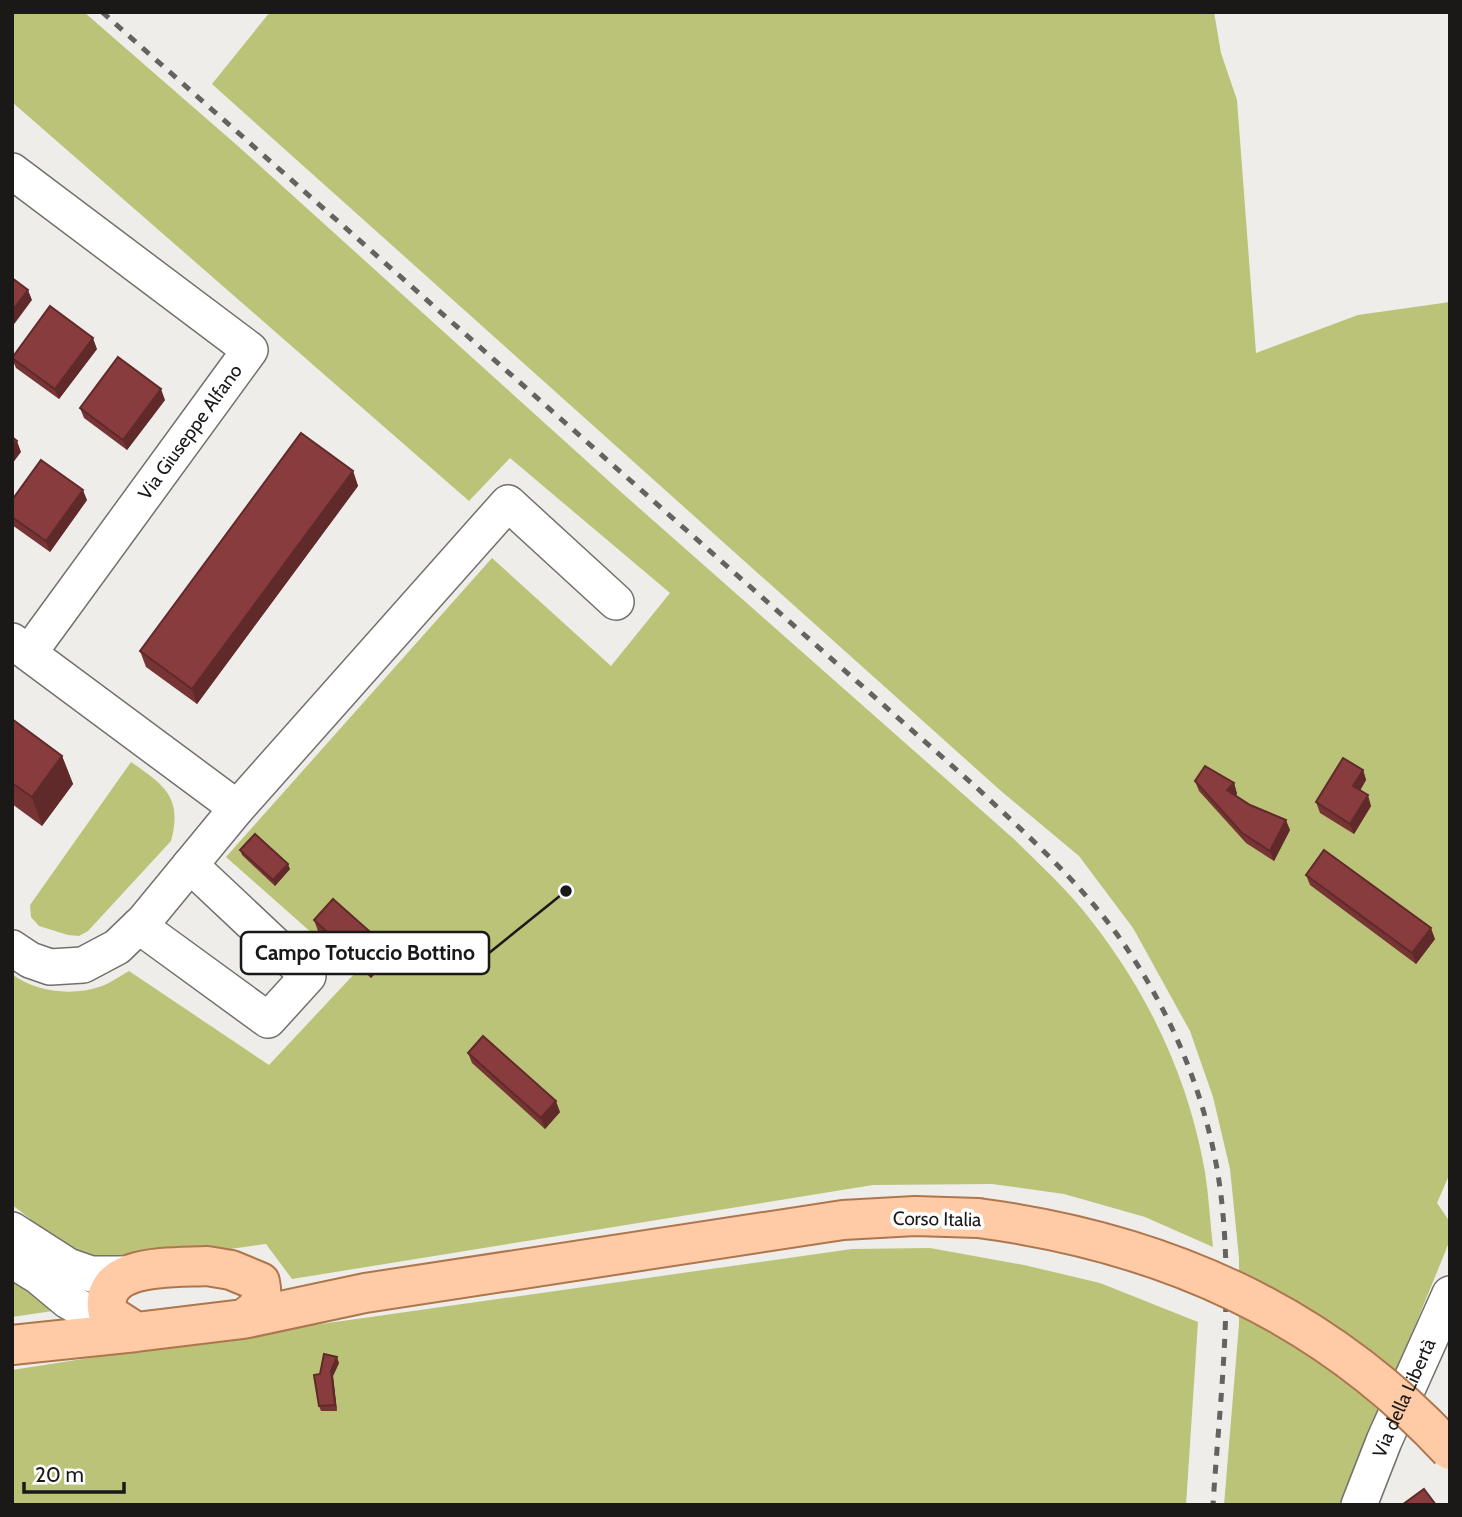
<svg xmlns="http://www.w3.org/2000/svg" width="1462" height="1517" font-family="Cabin,sans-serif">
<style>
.green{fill:#bbc378}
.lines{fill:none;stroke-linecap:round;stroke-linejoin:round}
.minor-casing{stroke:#72706d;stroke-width:38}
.major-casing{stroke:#ae764d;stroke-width:42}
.minor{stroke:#fff;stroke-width:35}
.major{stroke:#fecba6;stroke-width:38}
.rail{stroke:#646361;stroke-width:5;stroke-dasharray:9 9;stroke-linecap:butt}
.major-bridge-casing{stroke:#ae764d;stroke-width:42;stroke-linecap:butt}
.major-bridge{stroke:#fecba6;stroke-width:38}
.wall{fill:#763435}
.shaded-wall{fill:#602a2b}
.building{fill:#893c3e;stroke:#602a2b;stroke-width:2}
.labels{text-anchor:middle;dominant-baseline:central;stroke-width:7;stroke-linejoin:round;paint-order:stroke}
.street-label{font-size:19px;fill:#1a1918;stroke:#fff}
.leader{fill:none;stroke:#1a1918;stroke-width:2.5}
.callout-dot{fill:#1a1918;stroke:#fff;stroke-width:2.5}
.callout{fill:#fff;stroke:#1a1918;stroke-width:2.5}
.callout-label{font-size:21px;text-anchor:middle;font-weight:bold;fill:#1a1918}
</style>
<rect width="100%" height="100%" fill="#efede9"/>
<path class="green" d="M 12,12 L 84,12 L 239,147 L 621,492 L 1015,840 C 1038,863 1062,885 1082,909 C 1145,986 1188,1074 1205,1172 C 1209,1197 1210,1222 1213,1247 L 1145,1217 L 1064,1194 L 992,1184 L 873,1185 L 292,1279 L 266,1244 C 217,1250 115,1272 73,1250 C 52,1239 32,1219 12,1205 L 12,974 C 35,992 72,996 99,987 C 109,984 120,976 129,971 L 269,1065 L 356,972 L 226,857 L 492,558 L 611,666 L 670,593 L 510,458 L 469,501 L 12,102 Z
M 270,12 L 1214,12 L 1221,53 L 1237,100 L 1256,353 L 1358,315 L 1450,302 L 1450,1173 L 1437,1203 L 1450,1222 L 1450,1240 L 1342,1505 L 1224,1505 L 1239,1324 L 1239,1258 L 1230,1169 L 1213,1097 L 1190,1031 L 1133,928 L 1079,856 L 1001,791 L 212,84 Z
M 131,762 C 164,785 183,797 171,841 L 88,931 L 79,936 L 68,935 L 39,926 L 31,917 L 30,905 Z
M 930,1248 L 1024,1265 L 1100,1283 L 1198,1322 L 1186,1505 L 12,1505 L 12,1370 L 166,1346 L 852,1249 Z
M 12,1274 L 59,1310 L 12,1317 Z"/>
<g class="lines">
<defs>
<g id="minor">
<path d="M 12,171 L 250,350 L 29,653"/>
<path d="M 12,641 L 237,808"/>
<path d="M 139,926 L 268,1020 L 308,976 L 190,865"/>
<path d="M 12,948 L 30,960 L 50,967 L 83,965 L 117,947 L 144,921 L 237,808 L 508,503 L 616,602"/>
<path d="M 12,1230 L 68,1266 L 91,1274 L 127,1274"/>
<path d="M 12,1260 L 38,1276 L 68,1301 L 86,1311 L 108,1314"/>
<path id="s1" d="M 1359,1505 L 1384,1441 L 1450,1294"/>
</g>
<path id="major" d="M 207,1266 L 231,1270 L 260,1282 C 264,1301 259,1309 243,1319 L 136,1332 L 108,1314 C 96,1262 173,1268 207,1266 Z
M 243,1319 L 365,1293 L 843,1220 L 915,1216 L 978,1218
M 12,1345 L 136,1332"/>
</defs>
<use href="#minor" class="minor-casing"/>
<use href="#major" class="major-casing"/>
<use href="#minor" class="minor"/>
<use href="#major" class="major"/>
<path class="rail" d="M 102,12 L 976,787 C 1027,835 1080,882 1121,940 C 1177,1020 1215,1117 1223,1215 C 1232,1311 1219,1409 1213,1505"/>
<defs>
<path id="major-bridge" d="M 978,1218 C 1162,1242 1322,1312 1450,1450"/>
</defs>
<use href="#major-bridge" class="major-bridge-casing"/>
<use href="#major-bridge" class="major-bridge"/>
</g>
<path class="wall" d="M 97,349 L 59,399 L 16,368 L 12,359 L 12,357 Z
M 165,400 L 127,450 L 84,418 L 80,408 Z
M 353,471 L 358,486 L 197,704 L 146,667 L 140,651 Z
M 12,500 L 87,500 L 50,552 L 12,525 Z
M 12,719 L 62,756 L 73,784 L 42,826 L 12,804 Z
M 1363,770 L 1366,780 L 1360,791 L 1371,806 L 1354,834 L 1320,813 L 1316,802 Z
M 1195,781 L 1234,783 L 1237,794 L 1235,796 L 1290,830 L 1274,861 L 1246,843 L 1199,791 Z
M 240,850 L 290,869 L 275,886 L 242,855 Z
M 1306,875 L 1435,939 L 1416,964 L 1310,885 Z
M 314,920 L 386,946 L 390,957 L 371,978 L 318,931 Z
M 468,1053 L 560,1112 L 545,1129 L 472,1063 Z
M 339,1363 L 333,1376 L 337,1411 L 321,1411 L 319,1406 L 320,1374 Z"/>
<path class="shaded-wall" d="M 28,290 L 32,300 L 12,327 L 12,311 Z
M 93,338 L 97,349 L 59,399 L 55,389 Z
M 161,389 L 165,400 L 127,450 L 123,440 Z
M 17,441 L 21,452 L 12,464 L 12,448 Z
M 353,471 L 358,486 L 197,704 L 192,689 Z
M 83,490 L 87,500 L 50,552 L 46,541 Z
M 62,756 L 73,784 L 42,826 L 32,797 Z
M 1363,770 L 1366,780 L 1356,796 L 1353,786 Z
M 1234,783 L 1237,794 L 1230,801 L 1227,790 Z
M 1368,795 L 1371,806 L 1354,834 L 1350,824 Z
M 1286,820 L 1290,830 L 1274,861 L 1270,851 Z
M 288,864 L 290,869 L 275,886 L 273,880 Z
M 1431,928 L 1435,939 L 1416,964 L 1412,953 Z
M 386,946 L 390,957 L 371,978 L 367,968 Z
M 556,1101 L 560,1112 L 545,1129 L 541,1118 Z
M 337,1357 L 339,1363 L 333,1376 L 337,1411 L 335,1405 L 331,1371 Z"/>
<path class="building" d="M 12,278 L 28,290 L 12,311 Z
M 50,306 L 93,338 L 55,389 L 12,358 Z
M 118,357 L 161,389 L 123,440 L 80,408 Z
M 301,433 L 353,471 L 192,689 L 140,651 Z
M 12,437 L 17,441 L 12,448 Z
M 41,460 L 83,490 L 46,541 L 12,517 L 12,500 Z
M 12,719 L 62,756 L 32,797 L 12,783 Z
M 1343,758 L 1363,770 L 1353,786 L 1368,795 L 1350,824 L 1316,802 Z
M 1205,766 L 1234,783 L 1227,790 L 1250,805 L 1286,820 L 1270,851 L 1242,833 L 1195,781 Z
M 255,834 L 288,864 L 273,880 L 240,850 Z
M 1324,850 L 1431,928 L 1412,953 L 1306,875 Z
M 333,899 L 386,946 L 367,968 L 314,920 Z
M 483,1036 L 556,1101 L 541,1118 L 468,1053 Z
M 324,1354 L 337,1357 L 331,1371 L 335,1405 L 319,1406 L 314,1375 L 320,1374 Z
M 1424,1489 L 1436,1505 L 1402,1505 Z"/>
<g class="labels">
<g class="street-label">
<text transform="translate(190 432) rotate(-54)">Via Giuseppe Alfano</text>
<text transform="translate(937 1219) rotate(1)">Corso Italia</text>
<text stroke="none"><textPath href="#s1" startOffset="116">Via della Libertà</textPath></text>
</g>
</g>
<path class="leader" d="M566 891L489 953"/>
<circle class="callout-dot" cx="566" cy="891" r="7"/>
<rect class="callout" x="241" y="932" width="248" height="42" rx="7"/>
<g class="callout-label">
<text x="365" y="960">Campo Totuccio Bottino</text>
</g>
<rect width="1462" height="1517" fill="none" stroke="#1a1918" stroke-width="28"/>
<path d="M24 1482v10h100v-10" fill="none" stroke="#1a1918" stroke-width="3.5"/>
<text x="35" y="1482" font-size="21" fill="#1a1918" stroke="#ffffff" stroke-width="5" paint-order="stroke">20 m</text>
</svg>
